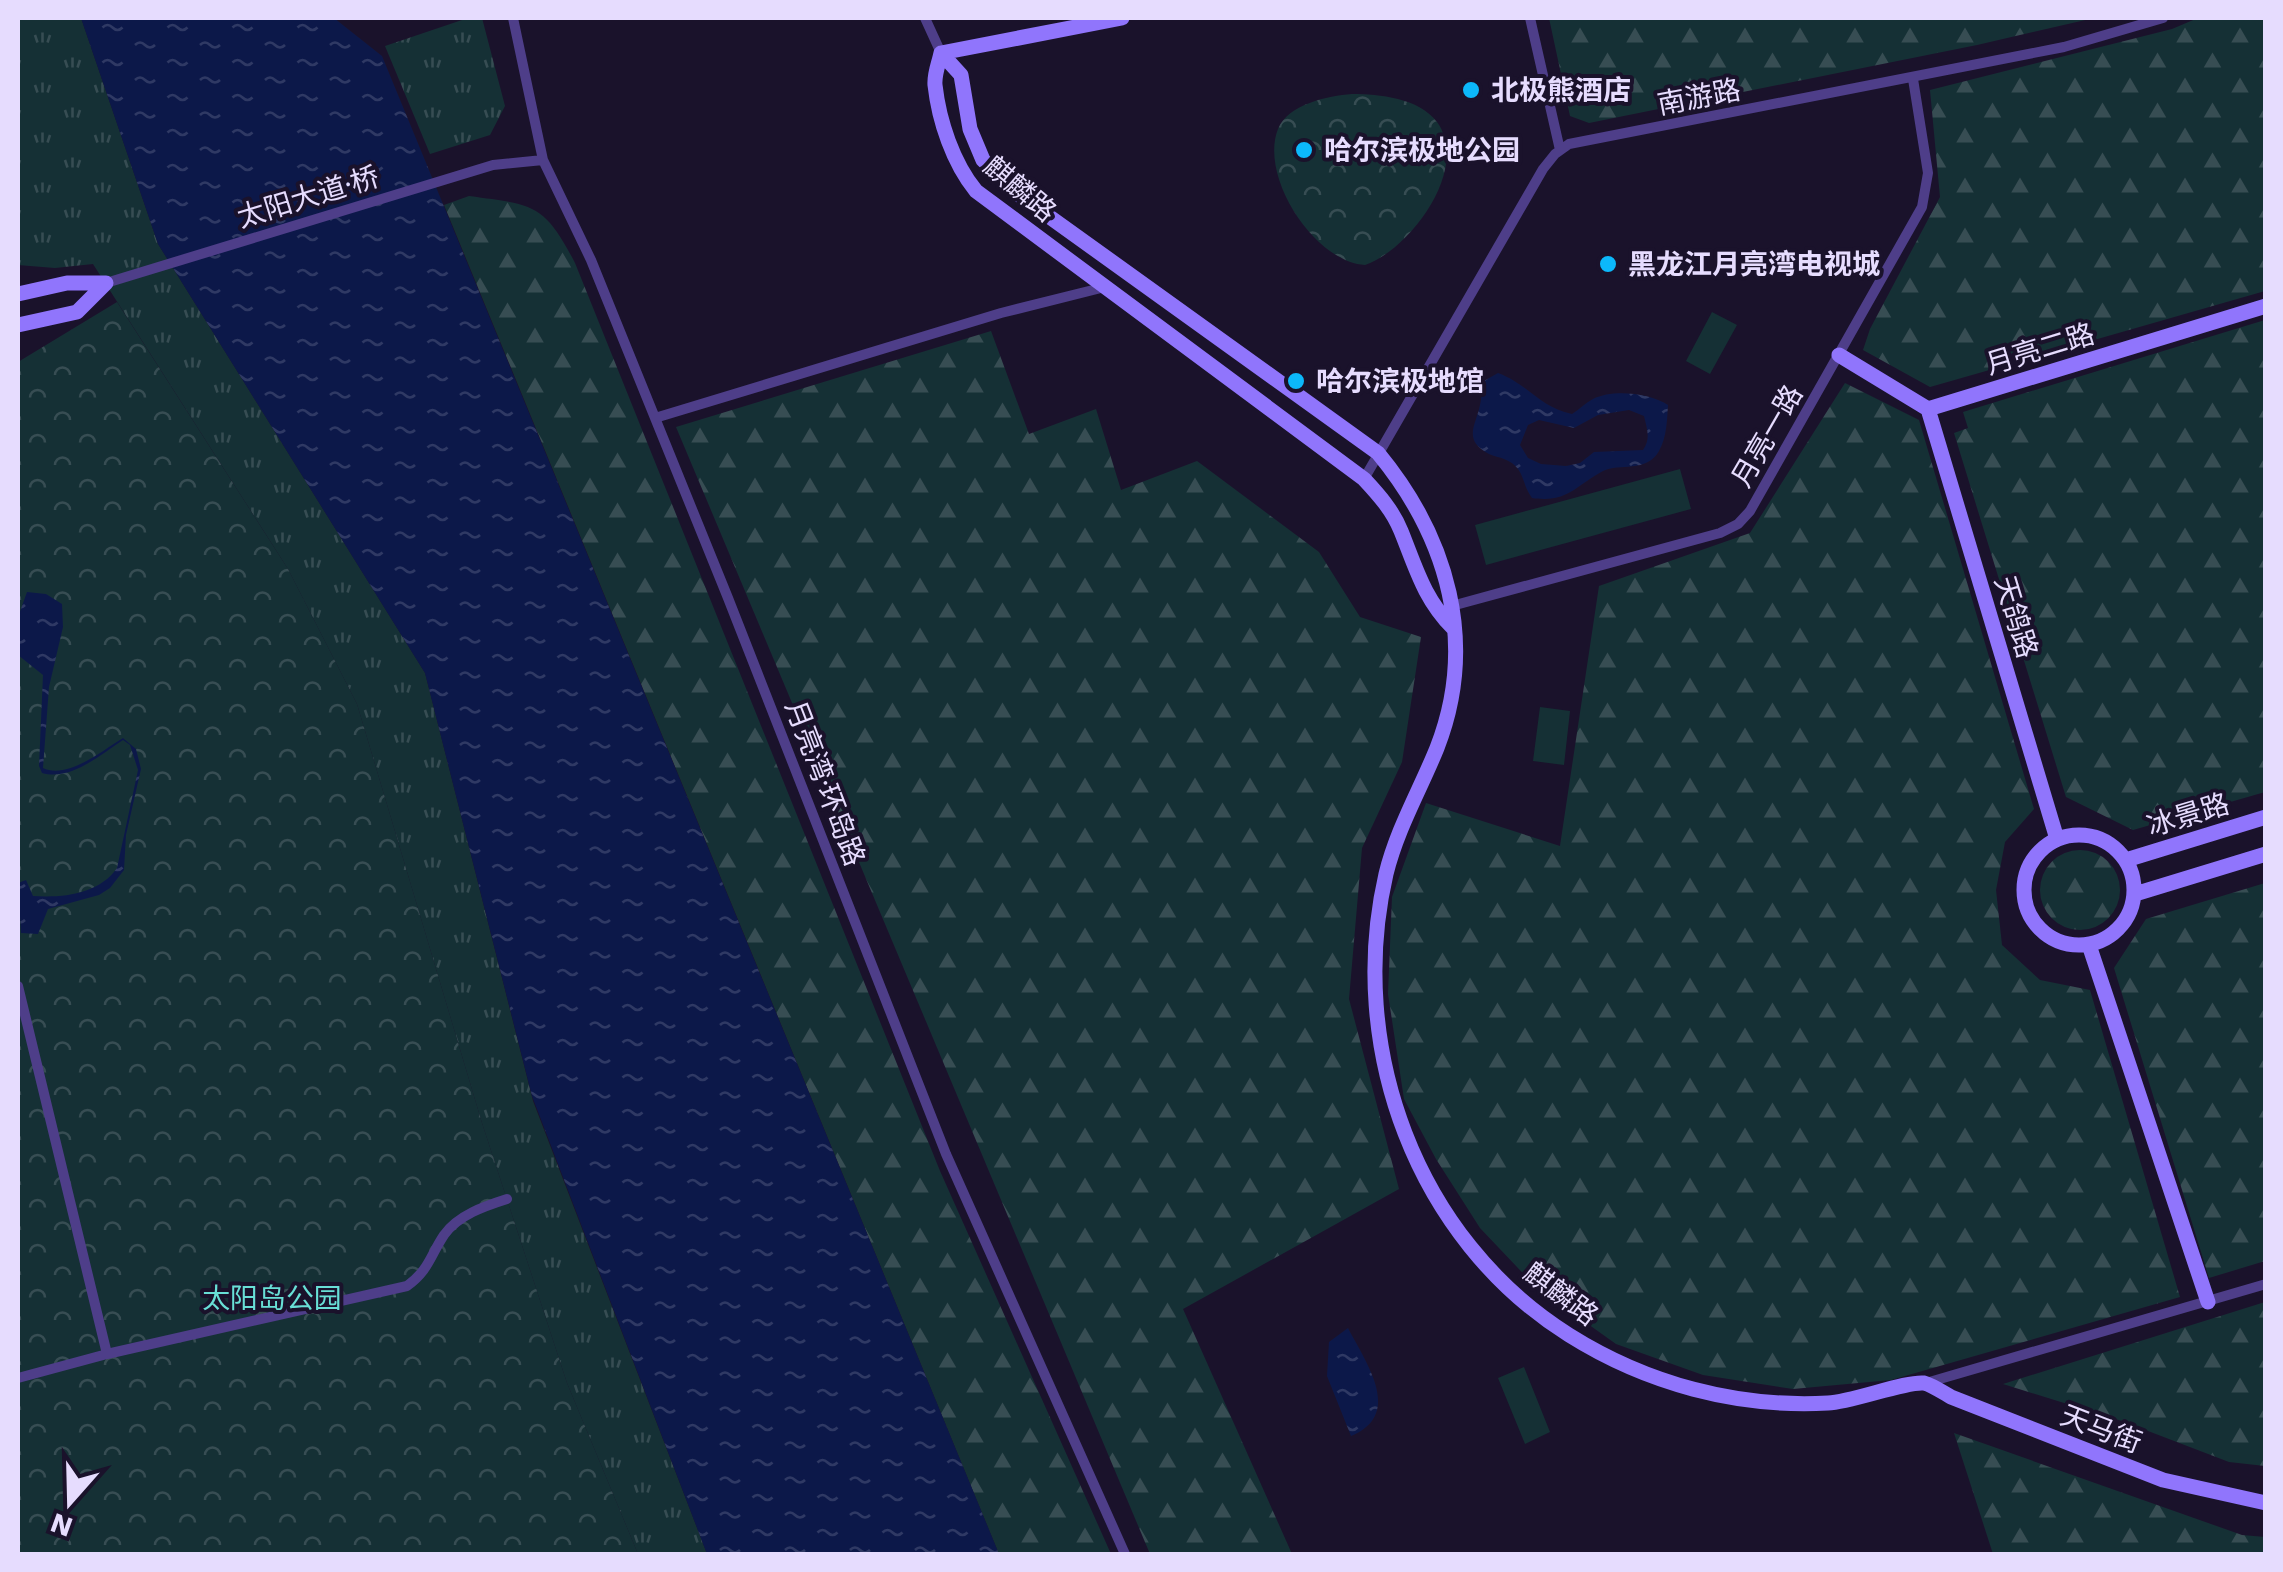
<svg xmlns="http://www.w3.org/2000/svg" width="2283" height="1572" font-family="'Work Sans','Noto Sans SC',sans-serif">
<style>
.grass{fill:url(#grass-tufts)}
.forest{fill:url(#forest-firs)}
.park{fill:url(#park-crowns)}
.pitch{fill:#153035}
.water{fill:url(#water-ripples);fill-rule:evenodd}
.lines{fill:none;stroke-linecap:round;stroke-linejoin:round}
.street{stroke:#4e3e89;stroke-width:10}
.secondary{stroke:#9075fc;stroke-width:15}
.poi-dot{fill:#0cb8fa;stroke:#1a122b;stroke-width:4}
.labels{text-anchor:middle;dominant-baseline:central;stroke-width:8;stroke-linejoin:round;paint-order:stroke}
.poi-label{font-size:28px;font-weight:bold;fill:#e6dcfe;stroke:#1a122b;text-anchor:start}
.street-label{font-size:28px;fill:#e6dcfe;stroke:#1a122b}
.park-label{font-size:28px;fill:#68dfd6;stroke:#1a122b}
</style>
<defs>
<pattern id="grass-tufts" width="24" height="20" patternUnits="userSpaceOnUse" patternTransform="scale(2.5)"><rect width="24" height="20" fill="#153035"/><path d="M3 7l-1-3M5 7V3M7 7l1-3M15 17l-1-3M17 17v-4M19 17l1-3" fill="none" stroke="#374d53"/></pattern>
<pattern id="forest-firs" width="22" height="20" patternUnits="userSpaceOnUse" patternTransform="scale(2.5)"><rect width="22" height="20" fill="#153035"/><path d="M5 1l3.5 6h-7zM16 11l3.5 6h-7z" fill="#374d53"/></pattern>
<pattern id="park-crowns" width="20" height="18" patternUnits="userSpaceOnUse" patternTransform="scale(2.5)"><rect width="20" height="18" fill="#153035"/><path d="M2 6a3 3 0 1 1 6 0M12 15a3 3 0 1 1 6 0" fill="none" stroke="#374d53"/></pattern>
<pattern id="water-ripples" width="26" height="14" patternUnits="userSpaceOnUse" patternTransform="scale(2.5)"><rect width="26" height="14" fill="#0c1849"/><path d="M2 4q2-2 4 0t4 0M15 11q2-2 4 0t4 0" fill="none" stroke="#2f3964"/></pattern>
</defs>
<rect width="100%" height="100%" fill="#1a122b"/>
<path class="grass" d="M 18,18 L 81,18 L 158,244 L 425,673 L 533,1101 L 707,1554 L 638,1554 L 567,1383 L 482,1123 L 357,704 L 288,569 L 93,264 L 55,268 L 18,265 Z
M 468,18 L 482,18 L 505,106 L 490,135 L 430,154 L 385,46 Z"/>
<path class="forest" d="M 1549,18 L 2094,18 L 1977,45 L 1589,123 L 1570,116 Z
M 2198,18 L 2265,18 L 2265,291 L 1930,387 L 1863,350 L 1870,329 L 1940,197 L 1930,90 L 2172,29 Z
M 469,196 C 534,205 544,203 575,263 L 940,1171 L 1111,1554 L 999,1554 L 444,205 Z
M 2265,320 L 2265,792 L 2133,830 L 2066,797 L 1954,433 L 1968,428 L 1963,412 Z
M 991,331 L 1029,434 L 1096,409 L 1121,490 L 1197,461 L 1319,552 L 1360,617 L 1421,637 L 1402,762 L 1362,848 L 1349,999 L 1399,1189 L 1183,1309 L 1292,1554 L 1150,1554 L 676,427 Z
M 1845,383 L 1919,420 L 2034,809 L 2005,842 L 1996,890 L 2002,945 L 2040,980 L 2090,990 L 2180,1297 L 1891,1380 L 1793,1389 L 1703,1375 L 1616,1344 L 1536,1287 L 1480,1228 L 1436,1159 L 1404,1099 L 1388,994 L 1392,897 L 1426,803 L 1560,846 L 1599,586 L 1750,533 Z
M2040 890a40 40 0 1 1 80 0a40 40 0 1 1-80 0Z
M 2265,883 L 2265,1261 L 2209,1278 L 2114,968 L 2146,919 Z
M 2265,1302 L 2265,1466 L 2229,1462 L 2122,1421 L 2003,1384 Z
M 1954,1433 L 2242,1535 L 2265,1537 L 2265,1554 L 1993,1554 Z"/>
<path class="park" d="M 1352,94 C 1379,94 1419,98 1437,122 C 1471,169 1409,250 1365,265 C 1315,262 1259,177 1278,129 C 1288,104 1328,96 1352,94 Z
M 117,302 L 288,569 L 357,704 L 482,1123 L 567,1383 L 638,1554 L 18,1554 L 18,362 Z"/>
<path class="pitch" d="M 1712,312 L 1737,325 L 1710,374 L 1686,361 Z
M 1680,469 L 1691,509 L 1486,565 L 1475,525 Z
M 1540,707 L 1570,711 L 1564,765 L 1533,761 Z
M 1524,1367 L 1550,1432 L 1525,1444 L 1498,1378 Z"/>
<path class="water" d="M 81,18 L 334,18 L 382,56 L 999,1554 L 707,1554 L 532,1096 L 425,673 L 158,244 Z
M 1498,373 C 1528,384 1540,408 1572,414 C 1579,410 1585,403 1593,399 C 1613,389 1649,393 1668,405 C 1667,419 1667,437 1659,451 C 1647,473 1619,463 1603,471 C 1575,486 1568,503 1532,498 C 1524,487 1524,477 1518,469 C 1511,459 1499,458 1489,454 C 1462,440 1476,425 1480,405 C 1482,397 1481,389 1484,381 ZM 1629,410 L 1644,416 C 1647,429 1651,439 1643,450 L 1594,452 L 1580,463 L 1566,466 L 1541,464 L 1528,458 L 1520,445 L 1528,425 L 1539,420 L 1574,428 L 1598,415 Z
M 27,592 L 46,594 L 62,604 L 63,627 L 49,687 L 43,768 C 67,780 103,750 123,738 L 136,749 L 141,769 L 126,835 L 124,870 L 110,888 L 99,895 L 48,909 L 38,934 L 21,933 L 18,883 L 26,880 L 33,896 C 64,898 99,894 117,868 L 138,770 L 130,745 L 123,740 C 100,755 71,781 42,773 L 39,766 L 43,675 L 18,655 L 18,617 Z
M 1348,1328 C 1366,1363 1404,1414 1351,1436 L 1327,1376 L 1329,1342 Z"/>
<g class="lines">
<path class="street" d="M 513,18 L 543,160 L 591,260 L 728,598 L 946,1154 L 1125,1554
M 925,18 L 941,53
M 1530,18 L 1560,150
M 106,283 L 493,165 L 543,160
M 655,418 L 1001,313 L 1105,287
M 1364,479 L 1543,169 L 1555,154 L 1569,144 L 2064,47 L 2163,18
M 1448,607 L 1720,533 L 1738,524 L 1750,511 L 1922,207 L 1928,173 L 1913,79
M 18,986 L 107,1354 L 18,1378
M 107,1354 L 407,1286 C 429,1270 430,1256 444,1235 C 458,1215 485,1206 507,1199
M 1926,1383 L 2266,1284"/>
<path class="secondary" d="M 941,53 L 961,75 L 970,129 L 983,160 L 1015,192 L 1378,453 C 1448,538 1478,643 1437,748 C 1420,790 1397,829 1386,874 C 1346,1047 1416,1239 1569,1335 C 1647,1384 1737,1408 1828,1403 C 1852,1402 1906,1381 1924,1383 C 1932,1385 1944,1393 1951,1397 L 2163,1480 L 2266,1503
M 941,53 C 939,63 934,74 935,85 C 939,121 953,163 976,191 L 1364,479 C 1379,495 1393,511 1401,531 C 1416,568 1424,599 1453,628
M 941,53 L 1122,18
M 18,294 L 67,283 L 106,283
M 18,325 L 77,312 L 106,283
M 1839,355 L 1928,409 L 2266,306
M 1928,409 L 2057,839
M2024 890a55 55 0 1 1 110 0a55 55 0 1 1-110 0Z
M 2126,860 L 2266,817
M 2135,894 L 2266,854
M 2089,945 L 2208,1302"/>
</g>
<g class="poi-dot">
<circle cx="1471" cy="90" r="10"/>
<circle cx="1304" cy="150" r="10"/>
<circle cx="1608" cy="264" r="10"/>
<circle cx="1296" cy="381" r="10"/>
</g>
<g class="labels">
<g class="poi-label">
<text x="1491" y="90">北极熊酒店</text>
<text x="1324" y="150">哈尔滨极地公园</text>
<text x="1628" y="264">黑龙江月亮湾电视城</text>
<text x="1316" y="381">哈尔滨极地馆</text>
</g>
<g class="street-label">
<text transform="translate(1699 97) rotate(-11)">南游路</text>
<text transform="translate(1020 189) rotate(40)">麒麟路</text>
<text transform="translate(308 197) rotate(-17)">太阳大道·桥</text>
<text transform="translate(2040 349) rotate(-17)">月亮二路</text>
<text transform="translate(1767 436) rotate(-60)">月亮一路</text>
<text transform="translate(2016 617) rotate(73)">天鸽路</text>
<text transform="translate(825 783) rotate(69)">月亮湾·环岛路</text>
<text transform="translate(2188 815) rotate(-17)">冰景路</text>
<text transform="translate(1561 1294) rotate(37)">麒麟路</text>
<text transform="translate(2101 1429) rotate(21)">天马街</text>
</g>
<g class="park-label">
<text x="272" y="1298">太阳岛公园</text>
</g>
</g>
<rect width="2283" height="1572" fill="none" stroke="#e6dcfe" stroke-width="40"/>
<g transform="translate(70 1502) rotate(200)" stroke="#1a122b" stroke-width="8" paint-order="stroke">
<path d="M0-8L18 38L0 25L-18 38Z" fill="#e6dcfe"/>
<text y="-15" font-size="28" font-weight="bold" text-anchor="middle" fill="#e6dcfe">N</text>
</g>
</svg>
